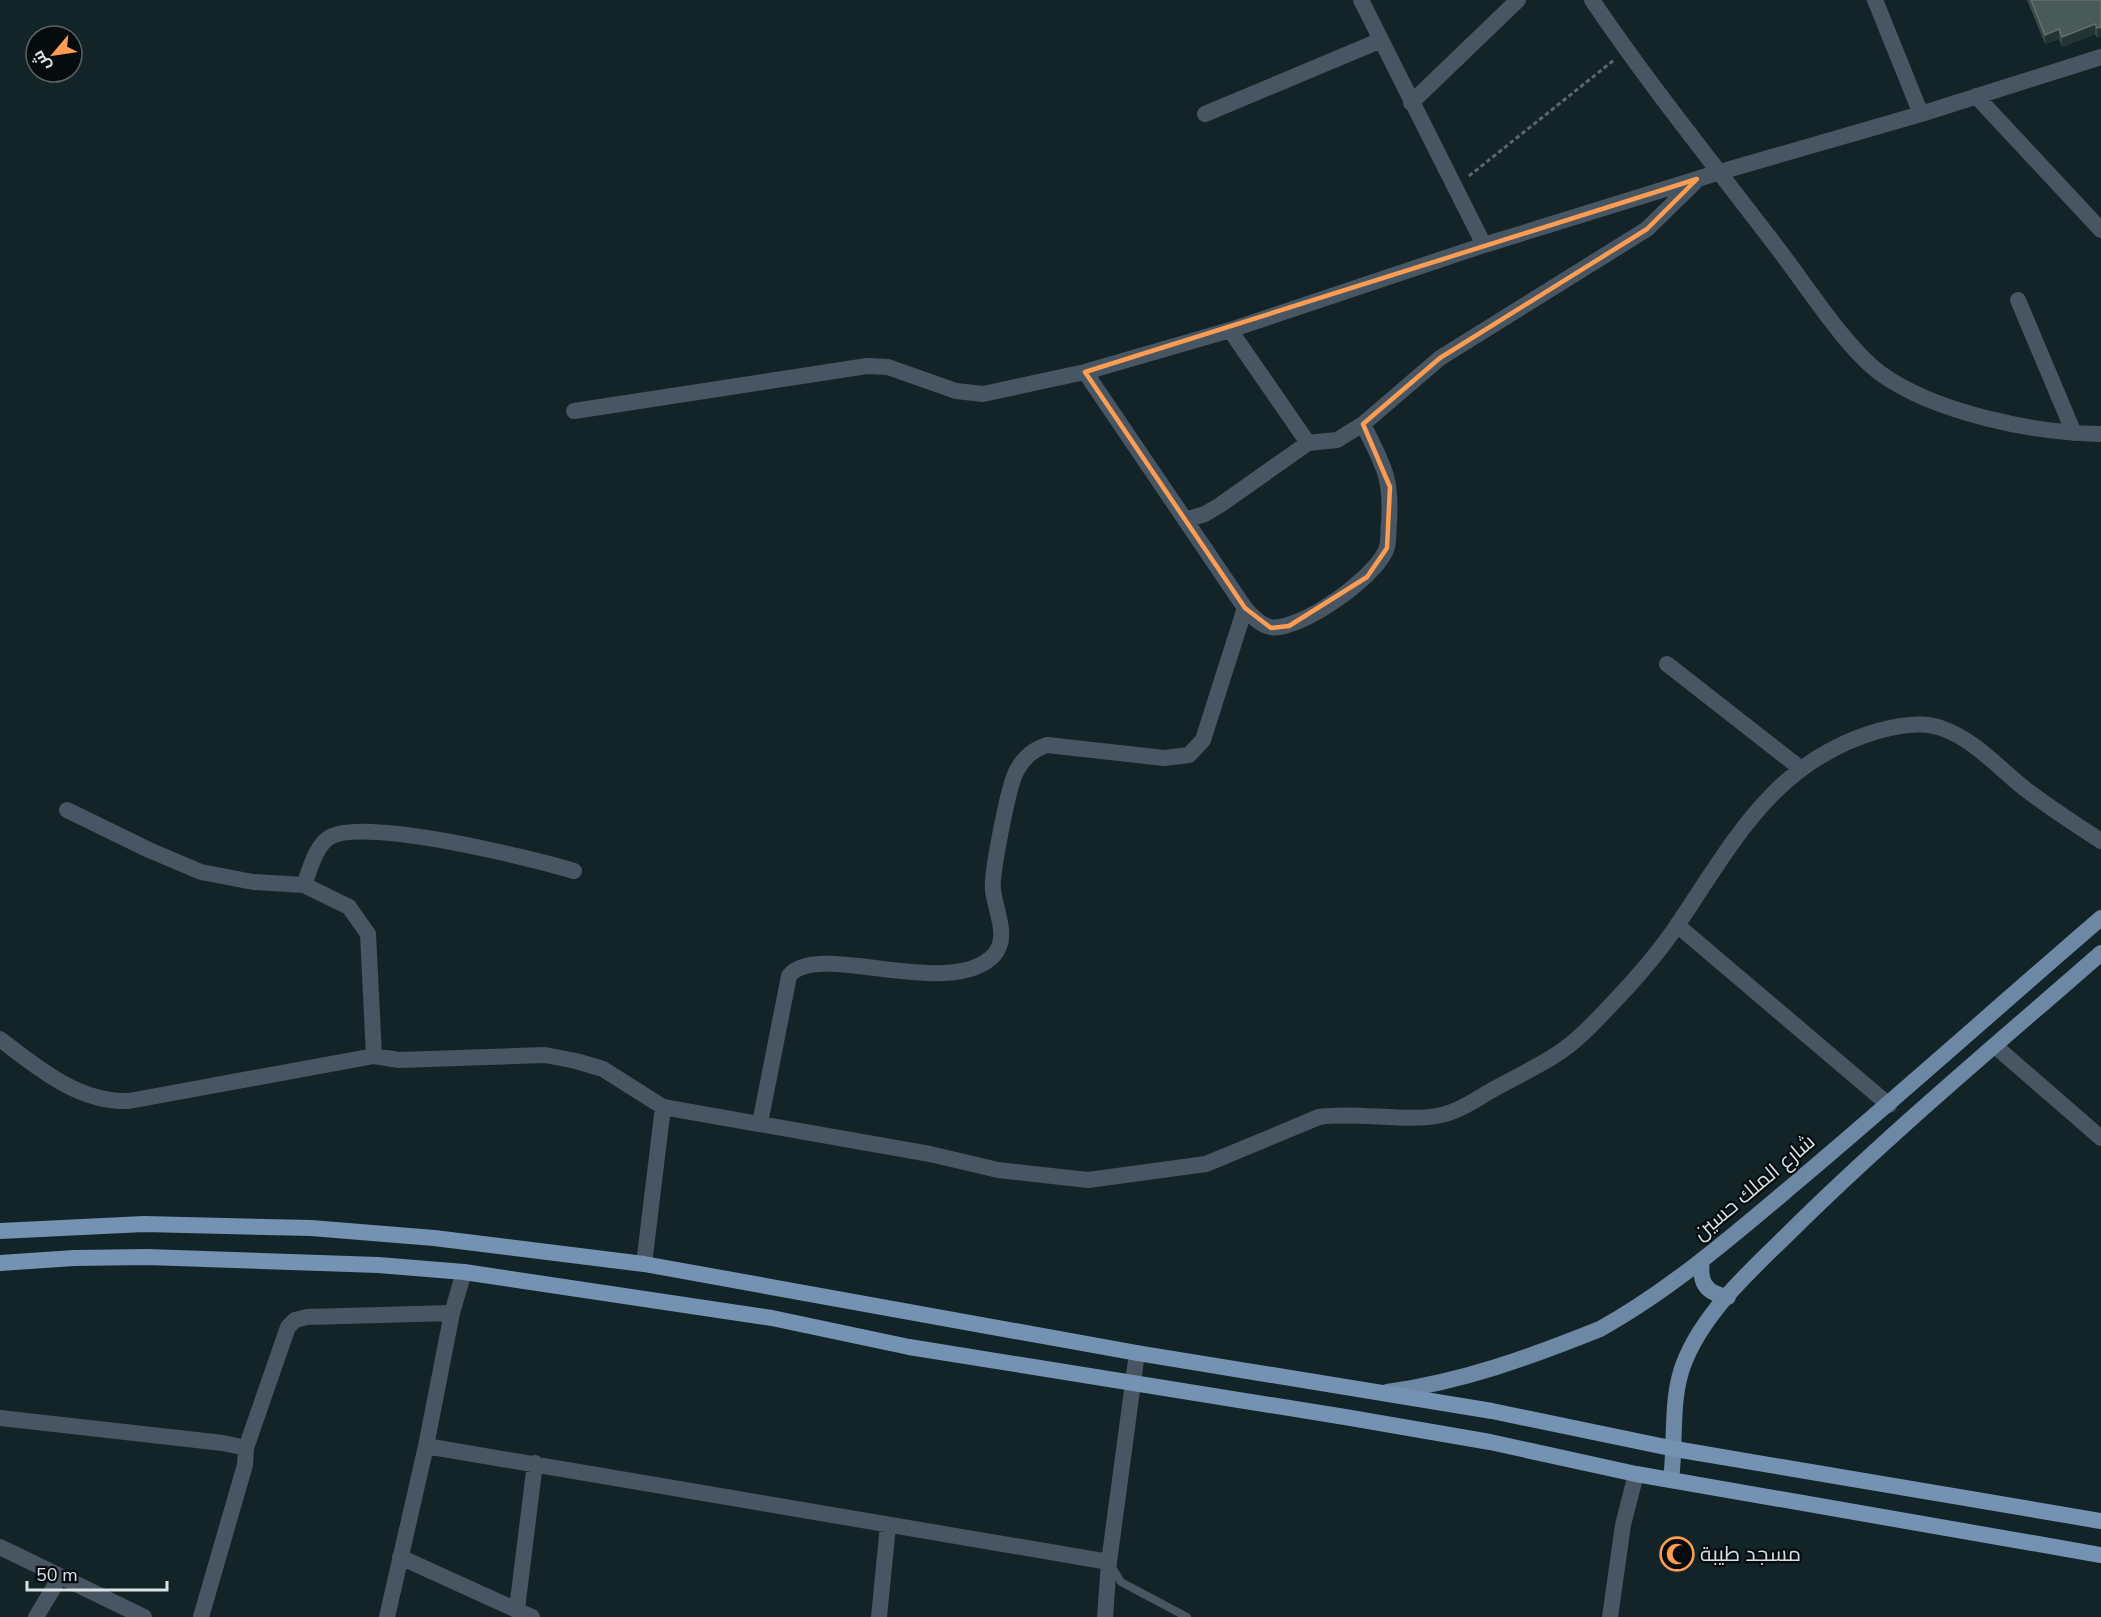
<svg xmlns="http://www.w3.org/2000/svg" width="2101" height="1617" font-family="'Nunito Sans',Cairo,sans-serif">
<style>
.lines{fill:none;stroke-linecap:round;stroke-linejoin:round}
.path{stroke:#5a686d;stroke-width:3;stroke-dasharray:4.5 3;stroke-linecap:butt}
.service{stroke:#485562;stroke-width:8}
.minor{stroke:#485562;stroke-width:16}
.primary{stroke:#6d88a4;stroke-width:16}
.trunk{stroke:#7492b1;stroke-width:16}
.wall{fill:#384a48}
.shaded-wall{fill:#223434}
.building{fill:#495b59;stroke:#60706f;stroke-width:1.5}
.marked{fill:none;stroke:#fc9d53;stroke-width:4.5;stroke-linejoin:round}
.labels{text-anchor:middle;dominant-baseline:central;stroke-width:4.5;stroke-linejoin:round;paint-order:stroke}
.street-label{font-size:21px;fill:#d8e2e5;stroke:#060c0e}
.poi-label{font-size:21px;fill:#d8e2e5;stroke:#060c0e;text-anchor:start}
</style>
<rect width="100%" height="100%" fill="#132429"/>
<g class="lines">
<path class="path" d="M 1469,176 L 1614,60"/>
<path class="service" d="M 1112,1567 L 1121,1582 L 1187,1617"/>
<path class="minor" d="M 1361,0 L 1484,245
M 1592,0 C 1650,86 1716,167 1779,250 C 1806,285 1846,348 1880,373 C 1935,413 2034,433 2101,434
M 1875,0 L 1921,114
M 1976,96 L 2101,230
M 1411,103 L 1518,0
M 1205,114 L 1379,41
M 2018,300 L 2074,433
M 1230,330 L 1308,443
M 1085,372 L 1245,608 C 1252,616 1260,625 1270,627 C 1298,633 1380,575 1387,547 C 1389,540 1388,531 1389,524 C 1392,475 1383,466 1363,424
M 574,411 L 867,366 L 888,367 L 956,391 L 983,394 L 1085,372 L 1230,330 L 1484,245 L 1720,172 L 1921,114 L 2101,57
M 1185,520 L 1205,514 L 1220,505 L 1308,443 L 1337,440 L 1363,424 L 1440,358 L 1647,229 L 1695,182
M 1667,664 L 1800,768
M 67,810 L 149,850 L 201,872 L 253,882 L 304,885 L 349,907 L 368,934 L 374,1056
M 304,885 C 310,870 315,846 330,837 C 365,817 531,858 574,871
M 1677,925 L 1889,1105
M 0,1039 C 38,1068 79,1103 129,1101 L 374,1056 L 399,1060 L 545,1055 L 576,1061 L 603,1069 L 663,1107 L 930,1154 L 998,1170 L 1088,1180 L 1206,1164 L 1319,1117 C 1357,1111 1407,1123 1441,1115 C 1460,1111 1478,1098 1494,1089 C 1514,1078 1535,1068 1554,1056 C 1575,1043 1592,1025 1609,1007 C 1634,981 1658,954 1678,924 C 1734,841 1774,761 1878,731 C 1896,726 1922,721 1941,728 C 1972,738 1999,768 2024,788 C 2048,807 2075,824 2101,841
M 1995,1046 L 2101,1138
M 760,1123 L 789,976 C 817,939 950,1002 994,955 C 1010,937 995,910 993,890 C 991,874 1009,783 1017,770 C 1025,756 1033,750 1047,745 L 1164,758 L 1189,755 L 1203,740 L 1245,608
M 644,1264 L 663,1107
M 0,1418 L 223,1443 L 246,1448
M 426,1446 L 1109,1562
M 0,1547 L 144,1617
M 400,1557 L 532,1617
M 517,1609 L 535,1463
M 36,1617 L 60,1577
M 201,1617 L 245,1465 L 246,1448 L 288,1327 L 295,1320 L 307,1317 L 452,1313
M 387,1617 L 426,1446 L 452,1313 L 464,1272
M 879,1617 L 888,1526
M 1105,1617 L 1109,1562 L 1137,1353
M 1610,1617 L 1623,1525 L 1636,1474"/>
<path class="primary" d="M 1702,1260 C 1699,1282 1705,1293 1728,1297
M 1387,1392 C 1462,1382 1530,1357 1600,1329 C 1672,1289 1736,1233 1799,1180 C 1901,1094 2000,1005 2101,918
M 1671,1480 C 1676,1442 1670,1398 1684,1363 C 1704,1312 1751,1270 1789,1233 C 1889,1134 1996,1045 2101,953"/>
<path class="trunk" d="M 0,1231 L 144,1224 L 311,1228 L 434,1238 L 644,1264 L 1137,1353 L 1492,1411 L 1675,1449 L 2101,1521
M 0,1263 L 74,1258 L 147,1257 L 378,1265 L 464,1272 L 772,1318 L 909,1347 L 1345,1417 L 1490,1442 L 1636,1474 L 2101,1555"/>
</g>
<path class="wall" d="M 2027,0 L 2101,0 L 2101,36 L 2097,38 L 2095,34 L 2062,47 L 2059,39 L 2045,44 Z"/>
<path class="shaded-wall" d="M 2095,24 L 2095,34 L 2062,47 L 2062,37 Z
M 2101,27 L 2101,36 L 2097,38 L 2097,28 Z
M 2059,29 L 2059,39 L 2045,44 L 2045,35 Z"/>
<path class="building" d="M 2031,0 L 2101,0 L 2101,27 L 2097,28 L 2095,24 L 2062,37 L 2059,29 L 2045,35 Z"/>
<path class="marked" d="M 1697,179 L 1647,229 L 1440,358 L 1363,424 L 1390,487 L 1387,548 L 1367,577 L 1289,626 L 1271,628 L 1245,608 L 1085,372 Z"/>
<defs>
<symbol id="mosque-ring" viewBox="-11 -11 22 22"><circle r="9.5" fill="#060c0e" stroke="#fc9d53" stroke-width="1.5"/><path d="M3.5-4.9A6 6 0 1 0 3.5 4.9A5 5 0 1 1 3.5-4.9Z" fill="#fc9d53"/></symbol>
</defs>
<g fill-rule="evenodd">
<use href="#mosque-ring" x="1658" y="1535" width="38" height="38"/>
</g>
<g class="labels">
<g class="street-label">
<text transform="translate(1754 1187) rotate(-40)">شارع الملك حسين</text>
</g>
<g class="poi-label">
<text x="1700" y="1554">مسجد طيبة</text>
</g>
</g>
<g transform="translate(54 54) rotate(241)"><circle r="28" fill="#060c0e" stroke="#5a6264" stroke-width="1.5"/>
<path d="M0-4.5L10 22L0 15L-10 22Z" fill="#fc9d53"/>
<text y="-9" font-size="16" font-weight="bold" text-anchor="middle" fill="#d8e2e5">ش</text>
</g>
<path d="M27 1581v9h140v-9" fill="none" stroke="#d8e2e5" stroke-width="3"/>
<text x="36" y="1581" font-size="18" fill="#d8e2e5" stroke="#060c0e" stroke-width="4.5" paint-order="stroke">50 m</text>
</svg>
